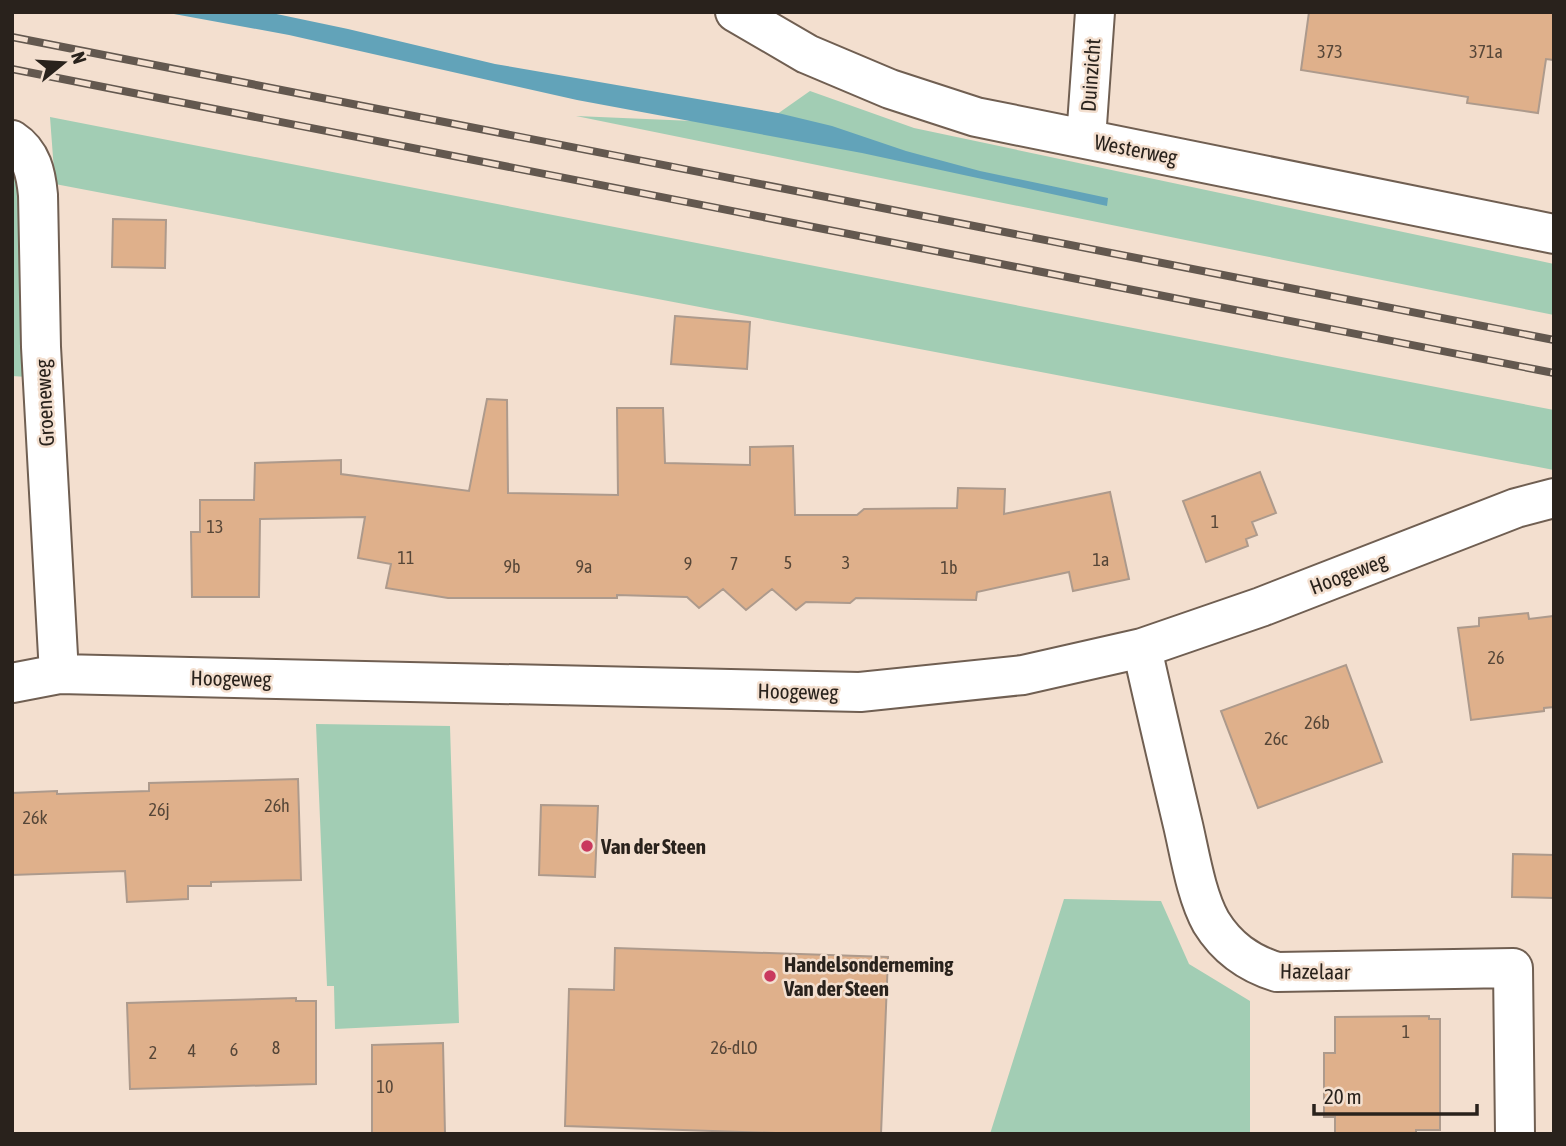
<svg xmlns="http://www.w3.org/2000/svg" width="1566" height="1146" font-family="'Asap Condensed',sans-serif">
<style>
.green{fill:#a2cdb4}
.water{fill:#62a3b9}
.building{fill:#dfb08b;stroke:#ad9a8c;stroke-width:2}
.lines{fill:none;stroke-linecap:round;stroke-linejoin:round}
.minor-casing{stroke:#705f52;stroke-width:42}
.minor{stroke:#fff;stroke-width:38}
.rail-casing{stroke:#63584f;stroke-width:8}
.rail{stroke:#f3dfcf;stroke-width:5;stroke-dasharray:16;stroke-linecap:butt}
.poi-dot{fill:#c9395e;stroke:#f3dfcf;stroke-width:2.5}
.labels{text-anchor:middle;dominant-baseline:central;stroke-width:5;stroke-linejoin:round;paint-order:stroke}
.number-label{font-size:18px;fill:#564638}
.street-label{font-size:21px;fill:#29221c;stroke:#f3dfcf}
.poi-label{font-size:21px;font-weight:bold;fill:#29221c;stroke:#f3dfcf;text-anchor:start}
</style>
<rect width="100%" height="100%" fill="#f3dfcf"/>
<path class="green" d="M 810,91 L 914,128 L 1554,264 L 1554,315 L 576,116 L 763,124 Z
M 50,117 L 1554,410 L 1554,470 L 55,184 Z
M 12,172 L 26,187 L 27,377 L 12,376 Z
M 316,724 L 450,726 L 459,1023 L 335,1029 L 334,986 L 327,986 Z
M 1064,899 L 1161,901 L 1189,964 L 1250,1001 L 1250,1134 L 990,1134 Z"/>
<path class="water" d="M 163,12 L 267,12 L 348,29 L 495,64 L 778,113 L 832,126 L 906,151 L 980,171 L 1108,198 L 1107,206 L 862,153 L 577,100 L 289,35 Z"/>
<path class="building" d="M 1309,12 L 1554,12 L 1554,60 L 1546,59 L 1538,113 L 1467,103 L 1468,97 L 1301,70 Z
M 113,219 L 166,220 L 165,268 L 112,267 Z
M 675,316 L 750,322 L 747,369 L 671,364 Z
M 487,399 L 507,400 L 508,493 L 618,495 L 617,408 L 663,408 L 665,463 L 750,465 L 750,447 L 793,446 L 795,515 L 857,515 L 864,509 L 957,508 L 958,488 L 1005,489 L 1004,514 L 1110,492 L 1129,579 L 1073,591 L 1069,572 L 977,592 L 976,600 L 856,598 L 850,603 L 806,602 L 796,610 L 772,589 L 746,610 L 723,589 L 699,608 L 687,597 L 617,595 L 617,598 L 448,598 L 386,588 L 391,564 L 358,558 L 365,517 L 260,519 L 259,597 L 192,597 L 191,532 L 200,532 L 200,500 L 254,500 L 255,463 L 341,460 L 341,474 L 469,491 Z
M 1260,472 L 1276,513 L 1252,522 L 1257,535 L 1246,539 L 1248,546 L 1206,562 L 1183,501 Z
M 1528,613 L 1529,619 L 1554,616 L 1554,707 L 1544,708 L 1544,711 L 1471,720 L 1458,628 L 1479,626 L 1479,618 Z
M 1346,665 L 1382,762 L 1258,808 L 1221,711 Z
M 298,779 L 301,880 L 211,882 L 211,886 L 188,886 L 188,899 L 127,902 L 125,871 L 12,875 L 12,793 L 57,791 L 57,794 L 149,791 L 149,783 Z
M 541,805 L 598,806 L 595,877 L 539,875 Z
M 1513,854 L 1554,855 L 1554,898 L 1512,897 Z
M 615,948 L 888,957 L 881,1134 L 803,1134 L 565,1126 L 569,989 L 614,990 Z
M 296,998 L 296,1001 L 316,1001 L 316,1084 L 130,1089 L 127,1003 Z
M 1429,1016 L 1429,1019 L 1440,1019 L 1440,1130 L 1416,1130 L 1416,1134 L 1335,1134 L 1335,1117 L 1324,1117 L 1324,1053 L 1335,1053 L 1335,1017 Z
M 443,1043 L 445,1134 L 372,1134 L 372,1045 Z"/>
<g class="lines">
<defs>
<path id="minor" d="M 735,12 L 807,54 L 890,89 L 976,117 L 1554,234
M 1086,139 L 1095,12
M 12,140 C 32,153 36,174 38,195 L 41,347 L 59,674
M 1142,648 C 1155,707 1169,766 1183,825 C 1190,855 1196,895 1211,922 C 1227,948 1248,963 1277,972 L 1513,968 L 1515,1134
M 12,683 L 59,674 L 860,692 L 1023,675 L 1142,648 L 1261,607 L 1516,508 L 1554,498"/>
</defs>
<use href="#minor" class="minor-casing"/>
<use href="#minor" class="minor"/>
<defs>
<path id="rail" d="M 12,37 L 1554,340
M 12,69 L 1554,373"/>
</defs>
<use href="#rail" class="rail-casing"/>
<use href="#rail" class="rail"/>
</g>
<g class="poi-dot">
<circle cx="587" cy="846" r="7"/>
<circle cx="770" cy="976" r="7"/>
</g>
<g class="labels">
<g class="number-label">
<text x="1330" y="51">373</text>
<text x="1486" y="51">371a</text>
<text x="1215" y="521">1</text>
<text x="215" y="526">13</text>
<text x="406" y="557">11</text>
<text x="1101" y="559">1a</text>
<text x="788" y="562">5</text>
<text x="846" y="562">3</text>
<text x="688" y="563">9</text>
<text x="734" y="563">7</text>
<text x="512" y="566">9b</text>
<text x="584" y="566">9a</text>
<text x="949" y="567">1b</text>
<text x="1496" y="657">26</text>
<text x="1317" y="722">26b</text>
<text x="1276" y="738">26c</text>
<text x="277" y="805">26h</text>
<text x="159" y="809">26j</text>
<text x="35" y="817">26k</text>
<text x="1406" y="1031">1</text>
<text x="276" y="1047">8</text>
<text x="734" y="1047">26-dLO</text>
<text x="234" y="1049">6</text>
<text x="192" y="1050">4</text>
<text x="153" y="1052">2</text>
<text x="385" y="1086">10</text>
</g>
<g class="street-label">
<text transform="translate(1090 75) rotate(-86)">Duinzicht</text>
<text transform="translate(1136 149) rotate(11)">Westerweg</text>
<text transform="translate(44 403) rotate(-93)">Groeneweg</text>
<text transform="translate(1348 573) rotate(-21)">Hoogeweg</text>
<text transform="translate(231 678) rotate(1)">Hoogeweg</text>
<text transform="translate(798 691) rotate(1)">Hoogeweg</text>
<text transform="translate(1315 971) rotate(1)">Hazelaar</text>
</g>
<g class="poi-label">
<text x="601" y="846">Van der Steen</text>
<text x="784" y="964">Handelsonderneming<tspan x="784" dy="24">Van der Steen</tspan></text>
</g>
</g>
<rect width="1566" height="1146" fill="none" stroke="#29221c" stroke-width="28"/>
<g transform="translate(63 63) rotate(72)" stroke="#f3dfcf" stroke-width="5" paint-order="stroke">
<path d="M0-5L12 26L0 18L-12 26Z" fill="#29221c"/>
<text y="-10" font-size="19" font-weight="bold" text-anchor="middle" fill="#29221c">N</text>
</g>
<path d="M1314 1104v10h163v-10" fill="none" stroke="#29221c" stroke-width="3.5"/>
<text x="1324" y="1104" font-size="21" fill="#29221c" stroke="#f3dfcf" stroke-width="5" paint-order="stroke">20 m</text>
</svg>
